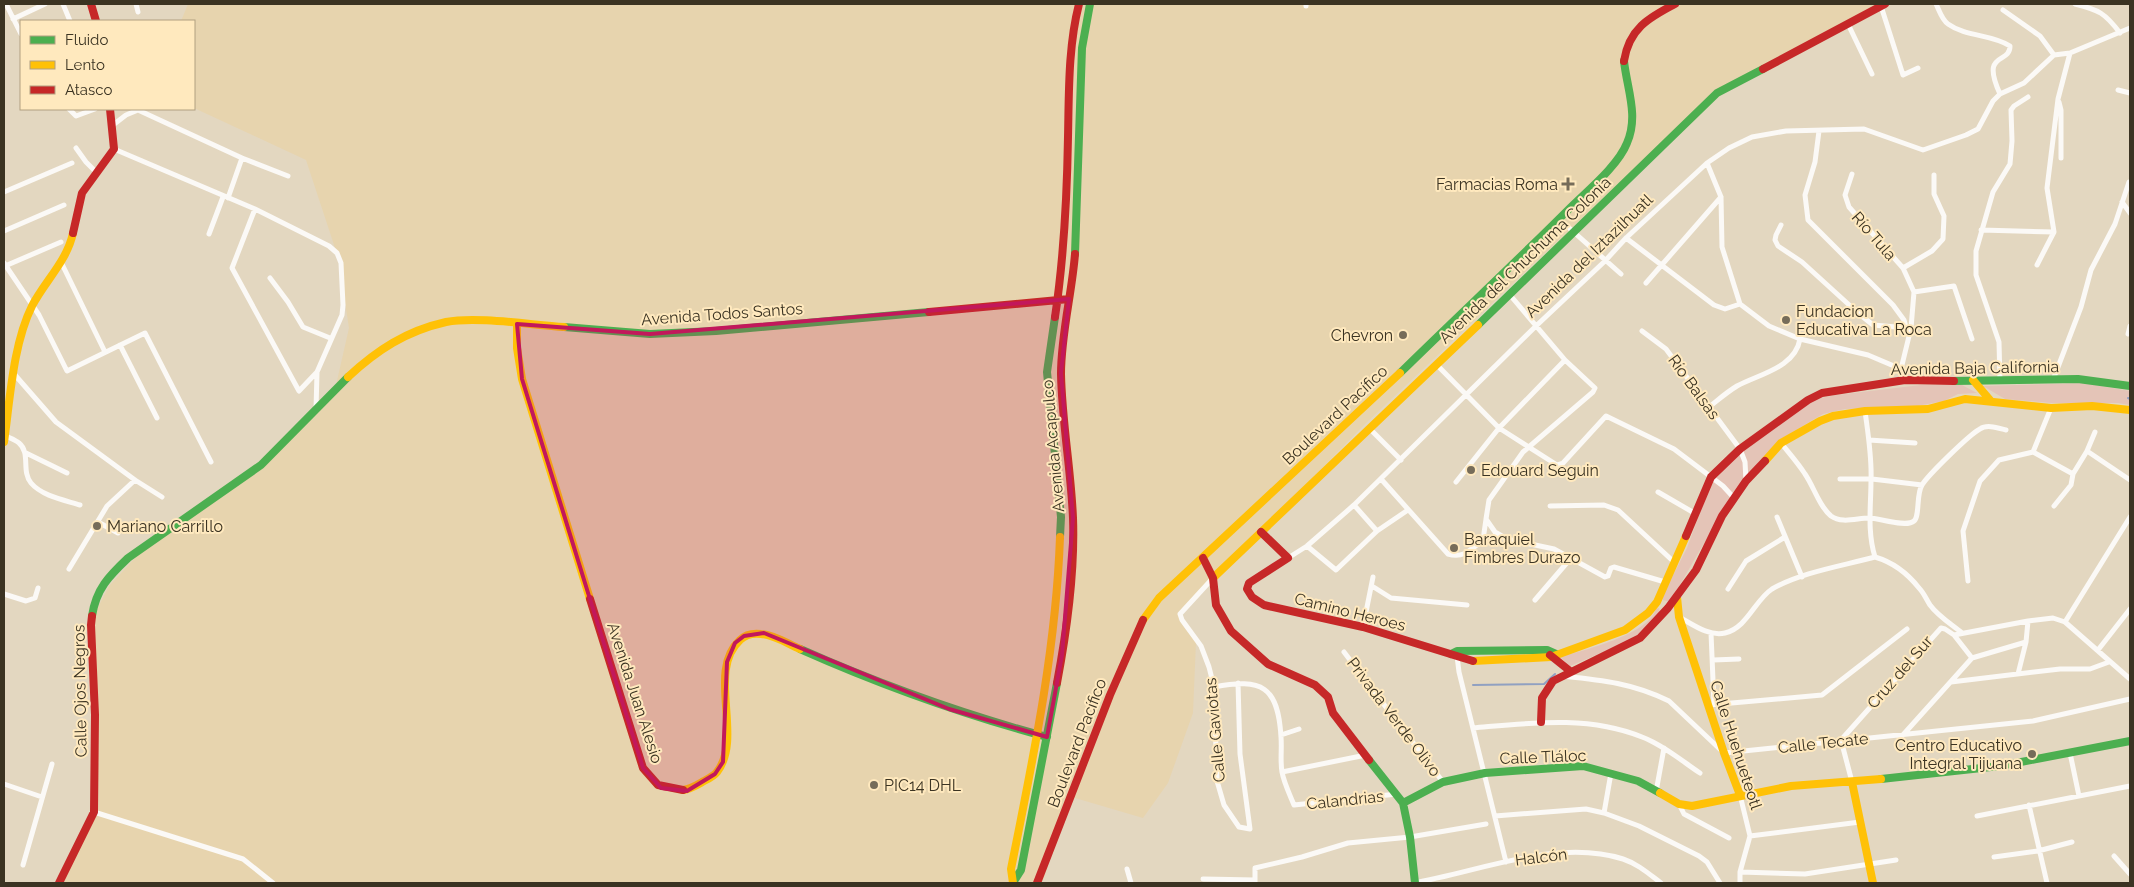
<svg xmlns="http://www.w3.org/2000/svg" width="2134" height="887" font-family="Raleway,sans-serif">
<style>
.built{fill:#e7d4ae}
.green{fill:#e4c4b7}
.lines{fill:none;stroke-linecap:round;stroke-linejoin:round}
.stream{stroke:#90a0c1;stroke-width:2}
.street{stroke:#fbf9f6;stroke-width:5}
.fast{stroke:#4caf50;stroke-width:8}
.slow{stroke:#ffc107;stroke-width:8}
.jam{stroke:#c62828;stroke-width:8}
.marked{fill:#c2185b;fill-opacity:0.2;stroke:#c2185b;stroke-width:4;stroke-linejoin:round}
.poi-dot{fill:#766c59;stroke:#ffe9be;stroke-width:2}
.labels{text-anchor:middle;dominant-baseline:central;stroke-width:4;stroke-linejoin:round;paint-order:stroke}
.poi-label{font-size:16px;fill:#3b3322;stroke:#ffe9be;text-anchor:start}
.street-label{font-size:16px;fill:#3b3322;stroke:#ffe9be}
</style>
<rect width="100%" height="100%" fill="#e3d7c0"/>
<path class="built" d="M 188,4 L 1878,4 L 1718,89 L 1364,425 L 1183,611 L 1182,624 L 1196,642 L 1193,713 L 1168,783 L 1143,818 L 1075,798 L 1068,810 L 1042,883 L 56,883 L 98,812 L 94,615 L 109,586 L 149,543 L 254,472 L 334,394 L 349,328 L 338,257 L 306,160 L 194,108 L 194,21 L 181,21 Z"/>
<path class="green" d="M 2083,383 L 2130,391 L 2130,405 L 2118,403 L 2051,403 L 2005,399 L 1983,386 Z
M 1921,385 L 1962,385 L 1977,393 L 1958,394 L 1944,401 L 1912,407 L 1845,409 L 1823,414 L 1779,440 L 1734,491 L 1670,602 L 1663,600 L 1663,595 L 1687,548 L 1701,510 L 1714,481 L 1736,456 L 1764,434 L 1816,399 L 1836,395 Z
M 1659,608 L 1660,615 L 1637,638 L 1570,666 L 1560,657 C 1584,650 1648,635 1656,609 Z"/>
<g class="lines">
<path class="stream" d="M 2128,398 L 2130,399
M 1473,685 L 1544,684 L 1555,674"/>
<path class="street" d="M 6,4 L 21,34
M 63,4 L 70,21
M 136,4 L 138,12
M 1936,4 C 1939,10 1942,20 1948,24 C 1966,37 1992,34 2010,46 C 2010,65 1980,50 2000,94
M 2075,4 C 2099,10 2105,13 2120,33
M 1306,6 L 1306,4
M 1881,6 L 1903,75 L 1918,68
M 2003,10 L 2040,36 L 2054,55
M 13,19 L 45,4
M 1848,24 L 1872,74
M 2118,90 L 2130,93
M 2059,102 L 2061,110 L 2061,158
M 69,109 L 76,116 L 95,109
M 113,125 L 126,115 L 138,110 L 242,158 L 228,198
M 1819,131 L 1815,162 L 1805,195 L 1808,220 L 1893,305 L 1904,320 L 1906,327
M 76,148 L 86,162 L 97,173
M 114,149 L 255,209 L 329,246 L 337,253 L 341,263 L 343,305 L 342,315 L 317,372 L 299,391 L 232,268 L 255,209
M 242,158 L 288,176
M 1707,163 L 1721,197 L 1722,247 L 1740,304 L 1769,326 L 1800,339 L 1868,355 L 1901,369
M 1852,174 L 1845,195 L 1849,207 L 1903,268 L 1914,292 L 1911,328 L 1901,369 L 1905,380
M 4,192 L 72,163
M 2122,202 L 2130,213
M 1559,219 L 1621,274
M 1781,225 L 1776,235 L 1775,240 L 1778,246 L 1802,262 L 1858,313 L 1873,325 L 1908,328
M 1981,230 L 2054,232
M 4,231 L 64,205
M 209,234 L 223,197
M 1626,238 L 1714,305 L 1725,309 L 1740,304
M 61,262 L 105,352
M 4,263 L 39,315 L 67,371 L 145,333 L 211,462
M 2037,265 L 2054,232 L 2047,188 L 2058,99 L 2070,53
M 5,266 L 61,242
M 1903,268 L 1932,251 L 1943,239 L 1944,216 L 1934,194 L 1934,175
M 270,278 L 288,302 L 303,327 L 330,338
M 1646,283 L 1721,197
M 1914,292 L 1954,286 L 1972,339
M 1510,295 L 1565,360 L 1595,388 L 1593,392 L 1523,452 L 1489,500 L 1486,519 L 1495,532 L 1507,539 L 1554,549 L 1605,577 L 1608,576 L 1611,568 L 1614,567 L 1665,582
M 1642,331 L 1666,349 L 1740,449 L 1745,462 L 1746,481
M 2128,334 L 2130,326
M 120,345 L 157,418
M 1436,364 L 1499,428 L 1557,465 L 1563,463 L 1606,416 L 1674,449 L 1723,486 L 1734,498
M 15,375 L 56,422 L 135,480 L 162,497
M 2053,380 L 2081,307 L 2091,270 L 2115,224 L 2129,182
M 2000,381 L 1999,342 L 1976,275 L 1976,251 L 1993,192 L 2010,164 L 2012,141 L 2011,110 L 2014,106 L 2028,97
M 1709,407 C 1718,400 1727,392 1737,386 C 1759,374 1795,368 1800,339
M 316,409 L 317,373
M 1865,411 C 1868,434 1872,457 1871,480 C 1871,506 1867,531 1875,557 C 1892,562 1908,574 1919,588 C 1924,593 1926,599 1930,605 C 1938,616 1951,624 1962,633
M 1370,429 L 1401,460
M 6,436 C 10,438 16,440 19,443 C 31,453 21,471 31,483 C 42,496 64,500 80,505
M 1869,440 L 1915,443
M 1781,443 C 1789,453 1798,463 1805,474 C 1814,487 1819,506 1831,516 C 1842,524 1857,518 1869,518 C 1879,518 1906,528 1914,521 C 1920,516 1916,494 1922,485 C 1928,475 1970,434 1980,429 C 1987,424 1998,428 2006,430
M 2087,451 L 2095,432
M 2033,452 L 2051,408
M 2033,452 L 2073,474
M 26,453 L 67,473
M 1381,479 L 1448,554 C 1464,559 1471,549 1483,540 L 1486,519
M 1840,479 L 1872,479 L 1922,485
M 1456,482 L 1499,428 L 1565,360
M 1658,492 L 1696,514
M 1354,505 L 1377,531
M 1550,506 L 1604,505 L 1618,510 L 1674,562
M 2054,506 L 2071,485 L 2073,474 L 2087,451 L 2130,480
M 1777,517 L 1802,577
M 98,522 L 118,533
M 1307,546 L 1336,570 L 1377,531 L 1408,510
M 1288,558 L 1307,546 L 1354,505 L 1536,326 L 1605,261 L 1626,238 L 1707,163 L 1729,148 L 1752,137 L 1786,131 L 1864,129 L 1923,150 L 1966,135 L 1978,129 L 1993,101 L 2000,94 L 2024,83 L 2054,55 L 2070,53 L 2130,28
M 69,569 L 107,506 L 135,480
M 1213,578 L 1180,614 L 1182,620 L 1201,646 L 1209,667 L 1214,687 L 1217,781 L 1224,805 L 1239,827 L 1250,829 L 1240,754 L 1238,683
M 1968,581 L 1963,531 L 1980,481 L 1999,460 L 2033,452
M 1372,586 L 1391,598 L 1467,605
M 1728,589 L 1746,561 L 1785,537
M 4,594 L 26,601 L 35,598 L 38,588
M 1535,600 L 1571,558
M 1679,617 C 1692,624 1709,637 1725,633 C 1747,628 1755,600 1772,589 C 1802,572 1842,566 1875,557
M 2065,622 L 2130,517
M 1363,627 L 1373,577
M 1711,633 L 1714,704
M 1954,635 L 1972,658
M 2098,650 L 2130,609
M 1344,652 L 1443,782
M 1457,656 L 1459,672 L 1506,862
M 1972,658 L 2026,642
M 1713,660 L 1739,659
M 2018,674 L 2026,642 L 2028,621
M 1562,676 C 1601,680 1633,683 1669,701 L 1724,753 L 2033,721 L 2130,699
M 1951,682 L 2060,669 L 2090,669 L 2109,662
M 1214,687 C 1262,678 1278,686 1281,737 C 1282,749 1280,761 1282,772 C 1284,783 1290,795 1294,805 L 1397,794
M 1709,705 L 1822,695 L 1907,629
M 1473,728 C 1530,723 1588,715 1642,737 C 1663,745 1682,761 1700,773
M 1281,735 L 1299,729
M 1902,736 L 1972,658
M 2070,753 L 2079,796
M 1282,772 L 1366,755
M 1852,782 L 1841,740 L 1941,628 L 1945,629 L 1954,635 L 2028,621 L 2053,618 L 2065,622 L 2130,679
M 4,784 L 42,797
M 1656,792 L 1664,748
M 1740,795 L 1750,836 L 1740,872 L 1740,883
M 1679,804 L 1684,814 L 1729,838
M 2029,805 L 2047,883
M 94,812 L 243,859 L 273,883
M 1604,813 L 1611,773
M 1495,816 L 1586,809 L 1604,813 L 1639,826 L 1699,856 L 1707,862 L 1720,883
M 1977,816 L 2130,786
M 1750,836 L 1860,822
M 2114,856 L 2130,874
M 1994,857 L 2038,851 L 2072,842
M 23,865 L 52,764
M 1127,869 L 1131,883
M 1740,872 L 1805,874 L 1896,860
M 1203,879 L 1255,880
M 1255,883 L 1255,868 L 1302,857 L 1348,843 L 1410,837 L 1486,824
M 1413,883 C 1479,872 1556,838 1623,859 C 1638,864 1649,874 1661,883"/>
<path class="fast" d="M 1075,254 L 1082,48 L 1090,4
M 1055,317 L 1047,372 L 1061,517 L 1060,537
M 1478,325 L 1717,93 L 1763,69
M 564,327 L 650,334 L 716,331 L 929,312
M 1400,373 C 1456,318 1514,264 1569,209 C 1587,191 1618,166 1627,143 C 1639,116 1627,89 1624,61
M 1954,381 L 2078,379 L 2130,386
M 92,616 C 96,589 109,576 128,558 L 261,465 L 348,377
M 800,649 C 881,685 962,714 1047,737
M 1451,654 L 1457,651 L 1547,650 L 1556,654
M 1369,760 L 1403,803 L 1410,837 L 1415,883
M 1881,779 L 2000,766 L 2130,741
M 1403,803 L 1443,782 L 1485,773 L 1583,766 L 1638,781 L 1660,793
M 1014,881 L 1021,870 L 1057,683"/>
<path class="slow" d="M 517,324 L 517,348 L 522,379 L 590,599
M 348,377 C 377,350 406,331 446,322 C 477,316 531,325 564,327
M 1973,380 L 1990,400
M 4,442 C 10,400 13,344 32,306 C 45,281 67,261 73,233
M 1765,461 L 1781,443 L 1820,421 L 1833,416 L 1865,411 L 1928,409 L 1965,399 L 2051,408 L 2092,406 L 2130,410
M 1213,578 L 1478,325
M 1677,597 L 1679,617 L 1724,753 L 1740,795
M 1143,620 L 1159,598 L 1400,373
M 1473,661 L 1551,657 L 1625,630 L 1648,613 L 1657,602 L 1686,536
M 1852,782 L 1873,883
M 683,790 C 691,789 697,785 704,781 C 708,779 714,776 717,772 C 744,737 706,671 740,640 C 746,634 753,633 761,634 C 775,635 788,644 800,649
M 1660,793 L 1679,804 L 1692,806 L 1791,786 L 1881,779
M 1013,883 L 1011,869 C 1033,759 1056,650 1060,537"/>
<path class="jam" d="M 91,4 L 96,21
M 1624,61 C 1629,29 1648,18 1675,4
M 1763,69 L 1885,4
M 73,233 L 82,193 L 114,149 L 110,109
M 929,312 L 1069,299
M 1055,317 C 1064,257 1067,198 1068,137 C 1069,93 1068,47 1079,4
M 1261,532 L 1288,558 L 1249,583 L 1247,589 L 1252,597 L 1264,605 L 1363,627 L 1473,661
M 1686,536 L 1711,477 L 1740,449 L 1808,400 L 1822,393 L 1905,380 L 1954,381
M 1203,558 L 1213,578 L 1216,605 L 1231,631 L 1268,664 L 1315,685 L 1328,697 L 1333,713 L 1369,760
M 590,599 L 643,768 L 658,785 L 683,790
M 1550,655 L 1570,671
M 1057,683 C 1067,630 1075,572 1073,518 C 1071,470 1062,422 1061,374 C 1061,334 1072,293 1075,254
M 1541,722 L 1542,698 L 1553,681 L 1640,638 L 1668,608 L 1696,570 L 1722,516 L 1746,481 L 1765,461
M 59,883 L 94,812 L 95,715 L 91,625 L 92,616
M 1037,883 L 1110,695 L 1143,620"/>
</g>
<path class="marked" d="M 1069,299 L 1061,373 L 1073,518 L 1062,655 L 1047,737 L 949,709 L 764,633 L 744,636 L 735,643 L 727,662 L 723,762 L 715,774 L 687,791 L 661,788 L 643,768 L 589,596 L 522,379 L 517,324 L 650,334 Z"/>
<g class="poi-dot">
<path d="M1565.5 176.5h5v5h5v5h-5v5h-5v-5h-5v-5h5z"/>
<circle cx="1786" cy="320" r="5"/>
<circle cx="1403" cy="335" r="5"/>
<circle cx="1471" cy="470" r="5"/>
<circle cx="97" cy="526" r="5"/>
<circle cx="1454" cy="548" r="5"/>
<circle cx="2032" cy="754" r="5"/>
<circle cx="874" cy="785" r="5"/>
</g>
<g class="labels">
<g class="poi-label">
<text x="1558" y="184" text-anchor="end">Farmacias Roma</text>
<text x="1796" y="311">Fundacion<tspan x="1796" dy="18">Educativa La Roca</tspan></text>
<text x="1393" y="335" text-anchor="end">Chevron</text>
<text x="1481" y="470">Edouard Seguin</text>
<text x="107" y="526">Mariano Carrillo</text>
<text x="1464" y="539">Baraquiel<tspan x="1464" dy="18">Fimbres Durazo</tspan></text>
<text x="2022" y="745" text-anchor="end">Centro Educativo<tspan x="2022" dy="18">Integral Tijuana</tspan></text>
<text x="884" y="785">PIC14 DHL</text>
</g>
<g class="street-label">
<text transform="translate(1874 236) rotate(49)">Río Tula</text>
<text transform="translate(1589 256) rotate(-44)">Avenida del Iztazilhuatl</text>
<text transform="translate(1525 260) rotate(-44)">Avenida del Chuchuma Colonia</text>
<text transform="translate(722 314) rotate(-4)">Avenida Todos Santos</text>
<text transform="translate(1975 368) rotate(-1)">Avenida Baja California</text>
<text transform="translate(1694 387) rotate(54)">Río Balsas</text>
<text transform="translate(1335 415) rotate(-43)">Boulevard Pacífico</text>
<text transform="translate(1053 446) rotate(-95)">Avenida Acapulco</text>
<text transform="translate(1350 612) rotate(14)">Camino Heroes</text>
<text transform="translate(1900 672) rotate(-49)">Cruz del Sur</text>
<text transform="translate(80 691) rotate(-91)">Calle Ojos Negros</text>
<text transform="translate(635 693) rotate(72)">Avenida Juan Alesio</text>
<text transform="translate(1394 717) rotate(53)">Privada Verde Olivo</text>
<text transform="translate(1215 730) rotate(-95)">Calle Gaviotas</text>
<text transform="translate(1077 743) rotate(-69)">Boulevard Pacífico</text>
<text transform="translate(1823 743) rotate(-6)">Calle Tecate</text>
<text transform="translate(1736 745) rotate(72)">Calle Huehueteotl</text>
<text transform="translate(1543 757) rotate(-2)">Calle Tláloc</text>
<text transform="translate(1345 800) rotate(-6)">Calandrias</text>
<text transform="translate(1541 857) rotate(-7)">Halcón</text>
</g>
</g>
<rect width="2134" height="887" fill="none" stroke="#3b3322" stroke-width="10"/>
<rect x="20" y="20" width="175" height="90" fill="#ffe9be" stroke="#b1a080"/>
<rect x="30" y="36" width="25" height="8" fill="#4caf50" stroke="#b1a080"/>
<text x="65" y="45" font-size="15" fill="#3b3322">Fluido</text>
<rect x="30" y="61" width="25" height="8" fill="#ffc107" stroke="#b1a080"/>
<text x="65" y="70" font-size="15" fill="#3b3322">Lento</text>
<rect x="30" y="86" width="25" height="8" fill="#c62828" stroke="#b1a080"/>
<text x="65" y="95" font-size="15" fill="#3b3322">Atasco</text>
</svg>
